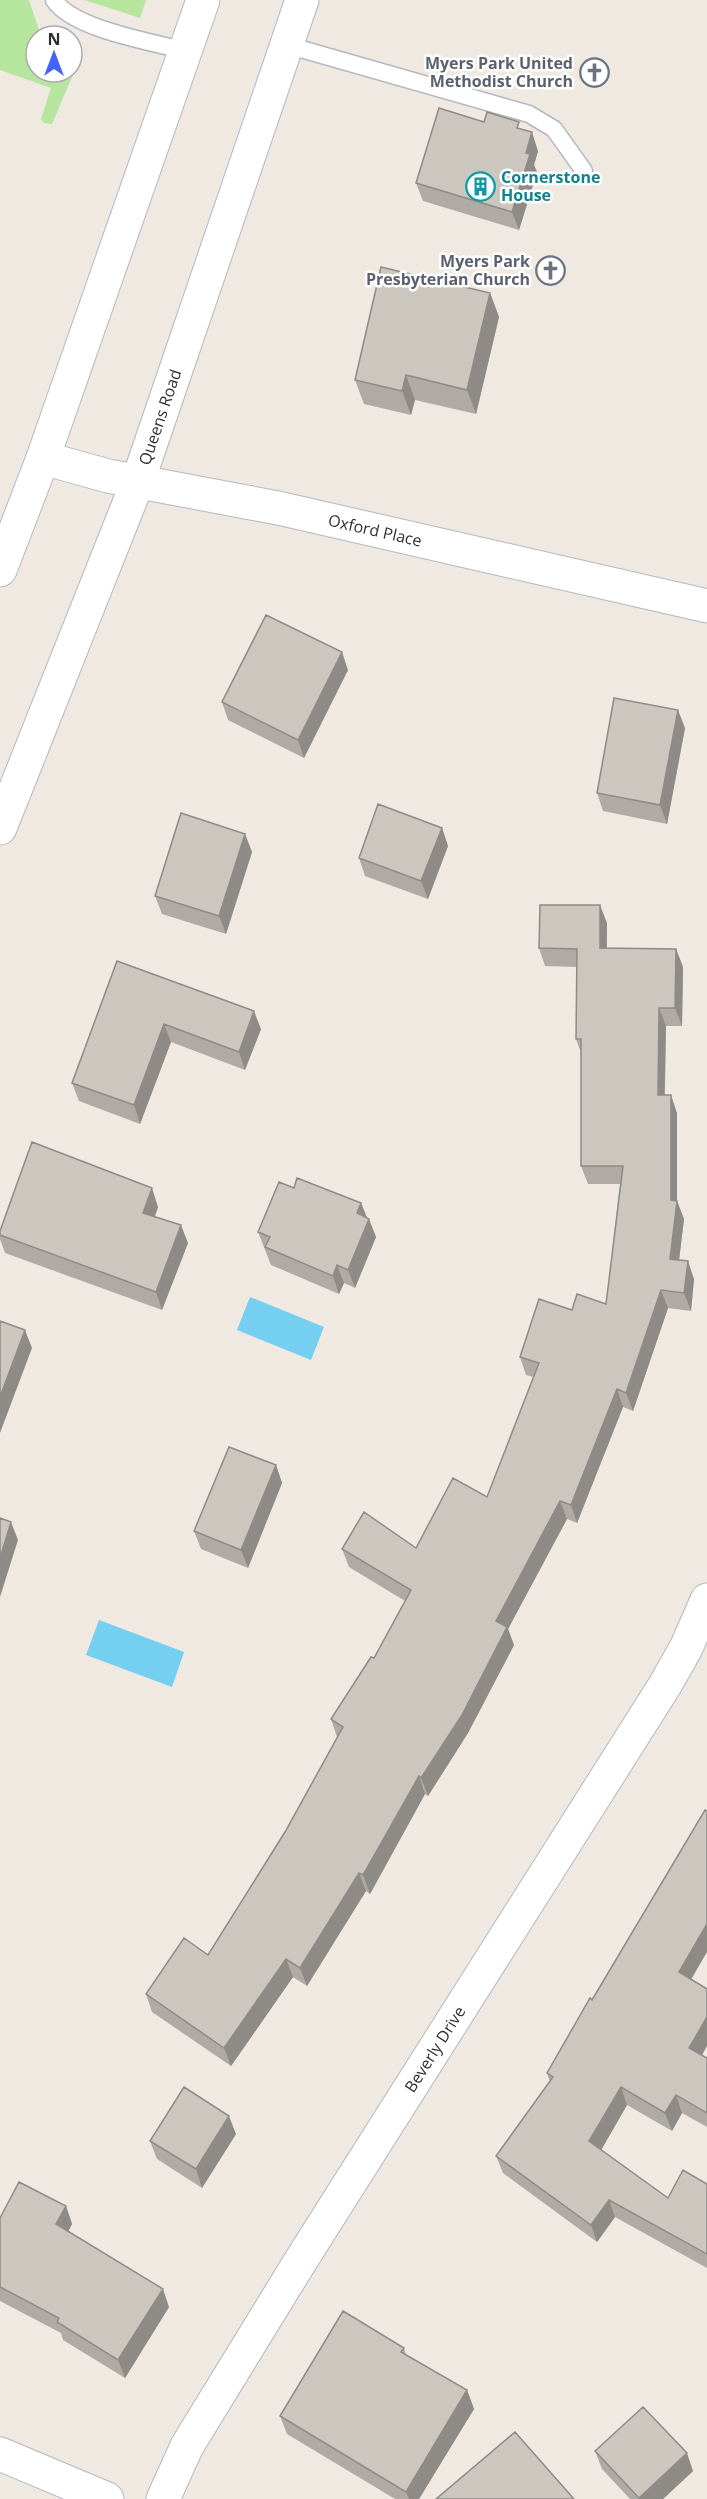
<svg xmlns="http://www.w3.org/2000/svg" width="707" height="2499" font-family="'Open Sans',sans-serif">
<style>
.green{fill:#b6e59e}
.water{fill:#75cff0}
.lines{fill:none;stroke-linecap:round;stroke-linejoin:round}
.lane-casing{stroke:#b4b7c1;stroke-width:19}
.street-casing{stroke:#b4b7c1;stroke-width:35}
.secondary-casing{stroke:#b4b7c1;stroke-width:35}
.lane{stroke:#fff;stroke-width:16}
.street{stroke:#fff;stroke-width:33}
.secondary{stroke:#fff;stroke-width:33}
.wall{fill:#afaba4}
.shaded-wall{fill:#8e8b86}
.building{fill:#cbc7bf;stroke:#8e8b86;stroke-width:1.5}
.labels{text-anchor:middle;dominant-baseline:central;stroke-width:5;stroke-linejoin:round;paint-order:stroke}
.worship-label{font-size:16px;font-weight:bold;fill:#5b616d;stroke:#fff;text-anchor:end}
.culture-label{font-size:16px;font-weight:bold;fill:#0d838f;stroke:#fff;text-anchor:start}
.street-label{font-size:16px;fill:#2e2e2e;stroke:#fff}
</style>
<rect width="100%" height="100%" fill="#efe9e1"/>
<path class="green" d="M 0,0 L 29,0 L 41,36 L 36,36 L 36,72 L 72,72 L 72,50 L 77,53 L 77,65 L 52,124 L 44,123 L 41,119 L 51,88 L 0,70 Z
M 85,0 L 146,0 L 140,18 Z"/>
<path class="water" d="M 250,1297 L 324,1327 L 311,1360 L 237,1330 Z
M 99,1620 L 184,1652 L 172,1687 L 86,1655 Z"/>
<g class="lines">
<defs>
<path id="lane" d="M 54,0 C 73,29 152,42 186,51
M 287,45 L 529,114 L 554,129 L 584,171"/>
<g id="street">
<path id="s1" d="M 43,458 L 108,476 L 278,508 L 707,606"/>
<path d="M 0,2454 L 107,2499"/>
<path id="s2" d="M 163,2499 L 187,2446 L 298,2265 L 665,1685 L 686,1648 L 707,1600"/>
</g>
<g id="secondary">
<path d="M 0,570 L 43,458 L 203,0"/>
<path id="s3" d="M 0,828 L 138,481 L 302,0"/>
</g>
</defs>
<use href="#lane" class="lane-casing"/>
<use href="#street" class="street-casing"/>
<use href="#secondary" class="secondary-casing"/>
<use href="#lane" class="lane"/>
<use href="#street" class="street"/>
<use href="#secondary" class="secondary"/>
</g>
<path class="wall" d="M 484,122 L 522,129 L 538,151 L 534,165 L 537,172 L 519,230 L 423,201 L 416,183 Z
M 490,293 L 499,317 L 476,414 L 415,400 L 411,415 L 364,404 L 355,380 Z
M 348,670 L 304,758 L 228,720 L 222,702 Z
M 685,728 L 667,824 L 603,811 L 597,793 Z
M 442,828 L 448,846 L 428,899 L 365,876 L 359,858 Z
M 245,834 L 252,852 L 226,934 L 162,914 L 155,896 Z
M 607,923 L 607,948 L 676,949 L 683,967 L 682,1026 L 666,1026 L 665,1095 L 677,1113 L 677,1201 L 684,1219 L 679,1260 L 694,1279 L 691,1311 L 668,1308 L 633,1411 L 623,1407 L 577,1523 L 567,1519 L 508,1629 L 514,1645 L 468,1733 L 428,1796 L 425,1794 L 370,1894 L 366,1891 L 307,1986 L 293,1977 L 231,2066 L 152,2012 L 146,1994 L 208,1955 L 285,1832 L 337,1737 L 331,1719 L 374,1658 L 405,1601 L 349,1567 L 342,1549 L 416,1548 L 487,1497 L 534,1377 L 526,1375 L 520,1357 L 572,1310 L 606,1304 L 620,1184 L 588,1184 L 581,1166 L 581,1053 L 576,1039 L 577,967 L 545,966 L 539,948 Z
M 117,961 L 261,1029 L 245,1070 L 171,1042 L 140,1124 L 79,1101 L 72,1083 Z
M 294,1188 L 361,1203 L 367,1217 L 376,1237 L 355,1288 L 344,1283 L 339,1294 L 271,1265 L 258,1232 Z
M 158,1207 L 155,1217 L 188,1243 L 162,1310 L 5,1253 L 0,1239 L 0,1231 Z
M 276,1465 L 282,1483 L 248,1568 L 201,1549 L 194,1531 Z
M 691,1980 L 702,2055 L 707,2058 L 707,2127 L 682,2113 L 672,2131 L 627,2105 L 601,2150 L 668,2198 L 707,2184 L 707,2268 L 615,2217 L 597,2242 L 503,2173 L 496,2156 L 550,2082 L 547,2073 L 592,2000 Z
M 236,2134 L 202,2188 L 157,2159 L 150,2141 Z
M 66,2206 L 72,2224 L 68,2231 L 169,2307 L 125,2378 L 63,2340 L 61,2333 L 0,2301 L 0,2218 Z
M 404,2348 L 406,2355 L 467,2390 L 474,2409 L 419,2499 L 395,2499 L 287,2434 L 280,2416 Z
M 595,2451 L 693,2471 L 663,2499 L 630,2499 L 602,2469 Z"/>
<path class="shaded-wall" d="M 532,132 L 538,151 L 534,165 L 537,172 L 519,230 L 512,212 L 526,153 Z
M 490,293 L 499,317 L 476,414 L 467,390 Z
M 406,375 L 415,400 L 411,415 L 402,391 Z
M 342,652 L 348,670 L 304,758 L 298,740 Z
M 678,710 L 685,728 L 667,824 L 660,805 Z
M 442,828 L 448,846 L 428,899 L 421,881 Z
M 245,834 L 252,852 L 226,934 L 219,916 Z
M 600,905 L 607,923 L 606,966 L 600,948 Z
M 676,949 L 683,967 L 682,1026 L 675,1008 Z
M 659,1008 L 666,1026 L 664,1113 L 658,1095 Z
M 254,1011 L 261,1029 L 245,1070 L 239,1052 Z
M 164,1024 L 171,1042 L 140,1124 L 134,1105 Z
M 671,1095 L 677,1113 L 677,1201 L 684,1219 L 677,1277 L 670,1259 Z
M 152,1188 L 158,1207 L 149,1231 L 143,1213 Z
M 361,1203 L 368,1221 L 357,1213 Z
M 369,1219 L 376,1237 L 355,1288 L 348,1270 Z
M 181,1225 L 188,1243 L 162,1310 L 156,1292 Z
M 688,1261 L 694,1279 L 691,1311 L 684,1293 Z
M 337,1265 L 344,1283 L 339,1294 L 333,1276 Z
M 661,1290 L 668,1308 L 633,1411 L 626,1393 Z
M 25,1330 L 32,1348 L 0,1433 L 0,1397 Z
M 617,1389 L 623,1407 L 577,1523 L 571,1505 Z
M 276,1465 L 282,1483 L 248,1568 L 241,1550 Z
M 560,1501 L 567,1519 L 508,1629 L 514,1645 L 468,1733 L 428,1796 L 421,1778 L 496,1621 Z
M 11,1522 L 18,1540 L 0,1597 L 0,1558 Z
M 419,1776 L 425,1794 L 370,1894 L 363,1875 Z
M 359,1873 L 366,1891 L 307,1986 L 300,1968 Z
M 707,1924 L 707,1952 L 685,1990 L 679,1972 Z
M 286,1959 L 293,1977 L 231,2066 L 224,2048 Z
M 707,2017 L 707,2046 L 696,2066 L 689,2048 Z
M 621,2087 L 627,2105 L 596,2159 L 589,2141 Z
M 676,2095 L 682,2113 L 672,2131 L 665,2113 Z
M 229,2116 L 236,2134 L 202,2188 L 196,2169 Z
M 609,2200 L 615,2217 L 597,2242 L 591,2225 Z
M 66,2206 L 72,2224 L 63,2242 L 56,2224 Z
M 163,2289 L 169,2307 L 125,2378 L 118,2360 Z
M 467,2390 L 474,2409 L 419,2499 L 409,2499 L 406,2492 Z
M 687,2453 L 693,2471 L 663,2499 L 639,2499 L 639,2498 Z"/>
<path class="building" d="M 439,108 L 484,122 L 487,112 L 519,122 L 517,128 L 532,132 L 526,153 L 530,154 L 512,212 L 416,183 Z
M 381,267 L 490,293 L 467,390 L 406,375 L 402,391 L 355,380 Z
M 266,615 L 342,652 L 298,740 L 222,702 Z
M 614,698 L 678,710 L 660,805 L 597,793 Z
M 378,804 L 442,828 L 421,881 L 359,858 Z
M 181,813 L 245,834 L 219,916 L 155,896 Z
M 540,905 L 600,905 L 600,948 L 676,949 L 675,1008 L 659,1008 L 658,1095 L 671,1095 L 671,1200 L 677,1201 L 670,1259 L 688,1261 L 684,1293 L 661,1290 L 626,1393 L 617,1389 L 571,1505 L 560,1501 L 496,1621 L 507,1627 L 462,1715 L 421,1778 L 419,1776 L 363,1875 L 359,1873 L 300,1968 L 286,1959 L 224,2048 L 146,1994 L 184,1938 L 208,1955 L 285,1832 L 343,1727 L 331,1719 L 371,1657 L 374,1658 L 411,1590 L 342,1549 L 364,1512 L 416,1548 L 453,1478 L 487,1497 L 539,1363 L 520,1357 L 539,1299 L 572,1310 L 577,1294 L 606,1304 L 623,1166 L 581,1166 L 581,1039 L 576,1039 L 577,949 L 539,948 Z
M 117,961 L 254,1011 L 239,1052 L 164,1024 L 134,1105 L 72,1083 Z
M 32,1142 L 152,1188 L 143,1213 L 181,1225 L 156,1292 L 0,1235 L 0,1231 Z
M 297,1178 L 361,1203 L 357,1213 L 369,1219 L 348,1270 L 337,1265 L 333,1276 L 265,1247 L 270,1237 L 258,1232 L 279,1182 L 294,1188 Z
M 0,1321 L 25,1330 L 0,1397 Z
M 229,1447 L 276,1465 L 241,1550 L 194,1531 Z
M 0,1518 L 11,1522 L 0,1558 Z
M 705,1810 L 707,1811 L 707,1924 L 679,1972 L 707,1989 L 707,2017 L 689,2048 L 707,2058 L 707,2113 L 676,2095 L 665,2113 L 621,2087 L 589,2141 L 668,2198 L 683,2170 L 707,2184 L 707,2254 L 609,2200 L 591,2225 L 496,2156 L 553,2077 L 547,2073 L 590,1998 L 592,2000 Z
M 184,2087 L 229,2116 L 196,2169 L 150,2141 Z
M 19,2182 L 66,2206 L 56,2224 L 163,2289 L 118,2360 L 57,2322 L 59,2318 L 0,2287 L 0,2218 Z
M 343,2311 L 404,2348 L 401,2352 L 467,2390 L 406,2492 L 280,2416 Z
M 643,2407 L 687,2453 L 639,2498 L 595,2451 Z
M 515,2432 L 574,2499 L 436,2499 Z"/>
<defs>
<symbol id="church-ring" viewBox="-11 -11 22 22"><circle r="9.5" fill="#fff" stroke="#6b7280" stroke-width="1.5"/><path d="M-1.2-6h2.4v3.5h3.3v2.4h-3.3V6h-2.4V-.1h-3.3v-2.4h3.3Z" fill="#6b7280"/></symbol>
<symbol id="building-ring" viewBox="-11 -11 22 22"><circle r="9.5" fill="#fff" stroke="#0f9aa8" stroke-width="1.5"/><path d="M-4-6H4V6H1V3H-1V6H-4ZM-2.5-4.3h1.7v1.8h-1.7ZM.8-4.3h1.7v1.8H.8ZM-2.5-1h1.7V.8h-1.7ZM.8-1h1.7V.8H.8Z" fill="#0f9aa8"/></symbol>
</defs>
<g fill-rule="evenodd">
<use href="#church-ring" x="578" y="56" width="33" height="33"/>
<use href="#building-ring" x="464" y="170" width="33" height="33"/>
<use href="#church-ring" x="534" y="254" width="33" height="33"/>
</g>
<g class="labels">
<g class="worship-label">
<text x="573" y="63">Myers Park United<tspan x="573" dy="18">Methodist Church</tspan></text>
<text x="530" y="261">Myers Park<tspan x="530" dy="18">Presbyterian Church</tspan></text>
</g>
<g class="culture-label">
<text x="501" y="177">Cornerstone<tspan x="501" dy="18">House</tspan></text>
</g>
<g class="street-label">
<text stroke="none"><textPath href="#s3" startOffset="441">Queens Road</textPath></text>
<text stroke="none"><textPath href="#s1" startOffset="340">Oxford Place</textPath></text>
<text stroke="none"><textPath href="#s2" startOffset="526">Beverly Drive</textPath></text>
</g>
</g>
<g transform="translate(54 54)"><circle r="28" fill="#ffffff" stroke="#ababab" stroke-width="1.5"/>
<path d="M0-4.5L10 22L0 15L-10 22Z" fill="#4264fb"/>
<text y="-9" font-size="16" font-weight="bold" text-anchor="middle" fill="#2e2e2e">N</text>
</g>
</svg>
